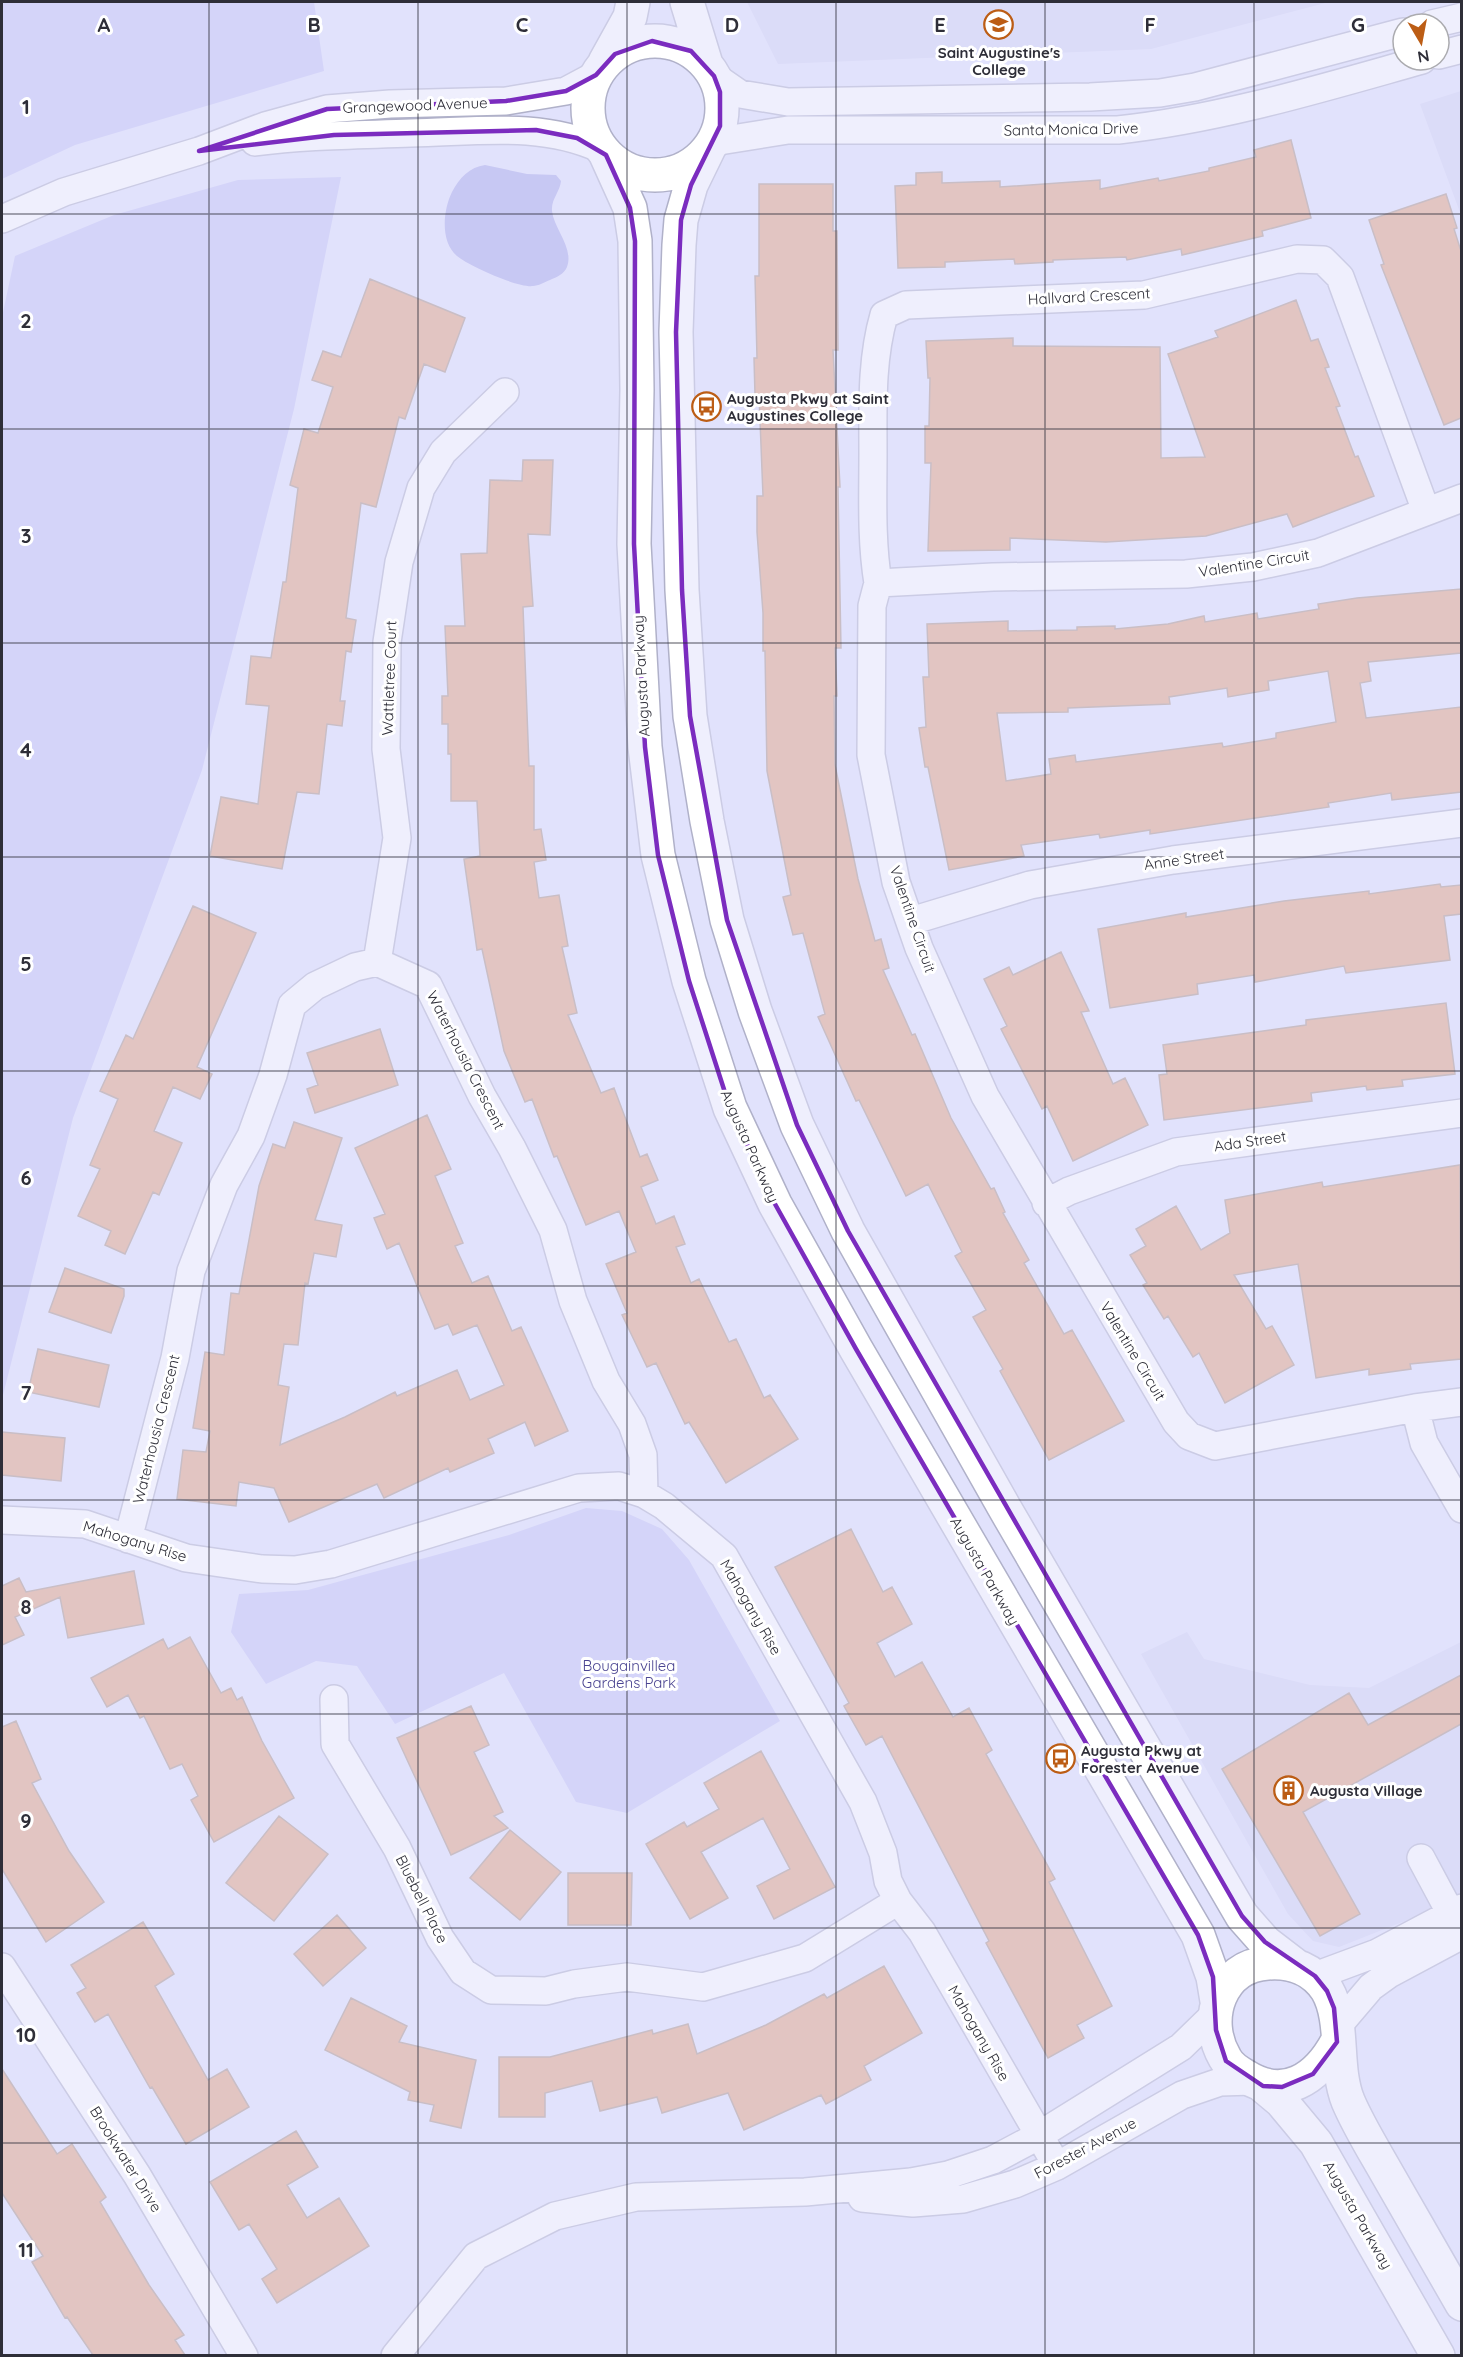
<svg xmlns="http://www.w3.org/2000/svg" width="1463" height="2357" font-family="Quicksand,sans-serif">
<style>
.built{fill:#d2d4f4}
.green{fill:#c3c4f6}
.water{fill:#a7a8e8}
.building{fill:#e3a27d;stroke:#ab9385;stroke-width:1.5;fill-rule:evenodd}
.lines{fill:none;stroke-linecap:round;stroke-linejoin:round}
.minor-casing{stroke:#b0b1c9;stroke-width:30}
.major-casing{stroke:#b0b1c9;stroke-width:36}
.minor{stroke:#fff;stroke-width:27}
.major{stroke:#fff;stroke-width:33}
.marked{fill:none;stroke:#7b2cbf;stroke-width:4.5;stroke-linejoin:round}
.grid{fill:none;stroke:#2e2e38;stroke-width:1.5;stroke-opacity:0.55}
.labels{text-anchor:middle;dominant-baseline:central;stroke-width:6;stroke-linejoin:round;paint-order:stroke}
.poi-label{font-size:15px;font-weight:bold;fill:#2e2e38;stroke:#fff;text-anchor:start}
.street-label{font-size:15px;fill:#2e2e38;stroke:#fff}
.park-label{font-size:15px;fill:#4a4491;stroke:#fff}
.grid-label{font-size:20px;text-anchor:middle;font-weight:bold;fill:#2e2e38;stroke:#fff;stroke-width:6;stroke-linejoin:round;paint-order:stroke}
</style>
<rect width="100%" height="100%" fill="#e1e2fc"/>
<path class="built" d="M 747,2 L 1329,2 L 1151,49 L 778,64 Z
M 1461,91 L 1462,91 L 1461,215 L 1420,104 Z
M 1187,1632 L 1204,1659 L 1310,1685 L 1369,1688 L 1461,1642 L 1461,1893 L 1430,1911 L 1339,1947 L 1313,1941 L 1288,1914 L 1141,1654 Z"/>
<path class="green" d="M 2,2 L 314,2 L 324,71 L 75,145 L 2,179 Z
M 341,177 L 294,409 L 202,770 L 73,1118 L 2,1399 L 2,317 L 15,256 L 114,215 L 238,180 Z
M 586,1508 L 622,1511 L 662,1529 L 689,1560 L 780,1721 L 627,1813 L 576,1802 L 504,1673 L 395,1724 L 357,1666 L 316,1661 L 266,1684 L 231,1632 L 239,1594 L 308,1590 L 509,1535 Z"/>
<path class="water" d="M 485,165 L 527,174 L 556,175 L 561,181 C 560,192 551,199 552,211 C 554,229 574,248 567,267 C 564,274 557,277 550,280 C 545,282 538,286 533,286 C 518,288 469,266 457,256 C 440,242 443,210 452,192 C 459,178 470,167 485,165 Z"/>
<path class="building" d="M 1291,140 L 1311,218 L 1262,231 L 1263,236 L 1182,255 L 1181,249 L 1127,260 L 1126,257 L 1053,260 L 1053,262 L 1015,264 L 1014,259 L 945,262 L 945,267 L 898,268 L 895,186 L 916,185 L 916,173 L 942,172 L 942,183 L 1000,181 L 1000,187 L 1100,180 L 1100,189 L 1158,178 L 1159,181 L 1209,171 L 1209,168 L 1256,157 L 1254,150 Z
M 759,184 L 833,184 L 833,231 L 837,231 L 838,350 L 833,350 L 840,487 L 838,487 L 841,648 L 835,648 L 837,696 L 834,696 L 835,765 L 858,879 L 875,941 L 881,939 L 889,968 L 883,970 L 912,1035 L 915,1034 L 951,1118 L 991,1189 L 994,1188 L 1005,1212 L 1003,1213 L 1029,1260 L 1024,1263 L 1064,1334 L 1072,1330 L 1124,1421 L 1049,1460 L 1000,1371 L 1003,1369 L 973,1317 L 986,1310 L 955,1256 L 962,1252 L 928,1184 L 906,1196 L 859,1100 L 856,1101 L 818,1017 L 825,1014 L 803,933 L 793,935 L 783,897 L 791,895 L 767,771 L 765,651 L 763,651 L 763,613 L 757,532 L 757,496 L 763,496 L 759,395 L 755,395 L 754,358 L 757,358 L 755,276 L 759,276 Z
M 1446,194 L 1457,228 L 1454,229 L 1461,251 L 1461,418 L 1444,425 L 1381,265 L 1384,264 L 1369,220 Z
M 370,279 L 465,318 L 445,372 L 424,364 L 405,419 L 399,417 L 376,507 L 361,503 L 346,618 L 356,620 L 351,652 L 346,651 L 340,701 L 345,701 L 342,726 L 327,724 L 319,794 L 297,792 L 282,869 L 210,856 L 221,797 L 258,804 L 269,706 L 246,704 L 251,656 L 271,658 L 283,582 L 286,582 L 298,488 L 290,485 L 304,429 L 318,433 L 333,387 L 312,380 L 323,351 L 341,357 Z
M 1296,300 L 1311,341 L 1318,339 L 1329,367 L 1325,368 L 1340,406 L 1336,407 L 1355,457 L 1358,456 L 1374,496 L 1293,527 L 1287,514 L 1206,536 L 1106,542 L 1010,538 L 1010,550 L 928,551 L 931,463 L 925,463 L 925,426 L 929,426 L 930,378 L 928,378 L 926,341 L 1013,338 L 1013,346 L 1160,347 L 1161,458 L 1205,457 L 1168,354 L 1218,337 L 1215,331 Z
M 523,460 L 553,460 L 550,535 L 528,534 L 533,606 L 523,607 L 529,766 L 534,766 L 534,830 L 541,829 L 546,860 L 534,862 L 539,898 L 559,895 L 568,946 L 562,947 L 577,1013 L 568,1015 L 601,1093 L 614,1088 L 640,1157 L 647,1154 L 658,1180 L 641,1187 L 656,1224 L 674,1216 L 685,1244 L 676,1247 L 691,1283 L 699,1279 L 729,1342 L 736,1339 L 764,1398 L 770,1395 L 798,1439 L 726,1483 L 689,1422 L 685,1424 L 656,1363 L 647,1367 L 622,1315 L 627,1313 L 606,1264 L 636,1252 L 619,1211 L 586,1225 L 557,1156 L 554,1157 L 532,1099 L 525,1102 L 504,1051 L 482,949 L 477,950 L 464,859 L 480,856 L 477,801 L 451,801 L 451,754 L 448,754 L 448,724 L 442,724 L 442,696 L 448,696 L 445,626 L 465,626 L 461,554 L 487,553 L 490,480 L 522,481 Z
M 1461,589 L 1461,653 L 1368,662 L 1371,681 L 1360,683 L 1366,718 L 1461,707 L 1461,792 L 1392,800 L 1391,793 L 1328,803 L 1329,807 L 1150,834 L 1150,830 L 1100,838 L 1099,834 L 1021,845 L 1024,856 L 949,870 L 928,767 L 925,767 L 919,728 L 926,727 L 923,677 L 929,677 L 927,624 L 1008,621 L 1008,631 L 1077,630 L 1077,627 L 1115,626 L 1115,629 L 1168,624 L 1204,616 L 1205,622 L 1257,613 L 1258,619 L 1319,609 L 1318,604 L 1357,598 ZM 1328,671 L 1336,722 L 1276,733 L 1276,738 L 1223,747 L 1222,743 L 1076,762 L 1075,755 L 1049,759 L 1051,774 L 1006,781 L 997,713 L 1068,712 L 1068,708 L 1170,704 L 1169,697 L 1227,688 L 1228,697 L 1269,690 L 1268,681 Z
M 1440,884 L 1441,887 L 1461,885 L 1461,914 L 1444,916 L 1450,960 L 1346,973 L 1344,966 L 1255,982 L 1254,975 L 1197,984 L 1198,994 L 1110,1008 L 1098,929 L 1186,913 L 1186,917 L 1284,901 L 1369,891 L 1369,894 Z
M 193,906 L 256,933 L 197,1067 L 212,1074 L 200,1099 L 173,1087 L 154,1131 L 182,1143 L 159,1195 L 153,1192 L 125,1254 L 105,1245 L 111,1231 L 78,1216 L 100,1169 L 90,1165 L 118,1099 L 100,1091 L 126,1035 L 133,1039 Z
M 1061,952 L 1089,1011 L 1081,1012 L 1113,1084 L 1125,1078 L 1148,1125 L 1073,1161 L 1047,1106 L 1042,1109 L 1001,1029 L 1007,1026 L 984,979 L 1009,967 L 1013,975 Z
M 1446,1003 L 1455,1074 L 1402,1080 L 1403,1086 L 1367,1090 L 1366,1086 L 1311,1093 L 1312,1101 L 1164,1120 L 1159,1075 L 1167,1074 L 1163,1045 L 1306,1025 L 1306,1020 Z
M 380,1029 L 398,1085 L 315,1113 L 307,1089 L 318,1085 L 307,1053 Z
M 427,1115 L 451,1169 L 435,1176 L 463,1243 L 455,1246 L 472,1283 L 488,1276 L 512,1331 L 521,1327 L 568,1431 L 535,1446 L 525,1422 L 488,1439 L 494,1453 L 450,1472 L 448,1468 L 384,1498 L 377,1484 L 289,1522 L 274,1488 L 239,1482 L 236,1506 L 177,1499 L 183,1450 L 206,1452 L 210,1431 L 193,1428 L 205,1352 L 224,1355 L 231,1293 L 239,1294 L 259,1186 L 273,1144 L 285,1148 L 294,1122 L 342,1138 L 315,1220 L 342,1225 L 336,1257 L 314,1253 L 308,1284 L 305,1283 L 298,1345 L 284,1344 L 278,1385 L 289,1387 L 280,1445 L 345,1417 L 395,1392 L 397,1396 L 457,1370 L 470,1400 L 504,1385 L 477,1325 L 453,1335 L 448,1324 L 435,1329 L 399,1243 L 387,1249 L 374,1218 L 385,1214 L 355,1148 Z
M 1460,1165 L 1461,1359 L 1410,1364 L 1411,1369 L 1369,1375 L 1369,1369 L 1316,1378 L 1298,1264 L 1234,1275 L 1266,1329 L 1272,1326 L 1294,1365 L 1225,1403 L 1199,1353 L 1193,1357 L 1168,1316 L 1164,1319 L 1143,1285 L 1147,1283 L 1130,1255 L 1146,1246 L 1136,1229 L 1176,1206 L 1201,1250 L 1230,1233 L 1225,1200 L 1322,1182 L 1323,1187 Z
M 65,1268 L 124,1289 L 124,1296 L 111,1333 L 49,1312 Z
M 38,1349 L 109,1365 L 99,1407 L 28,1392 Z
M 2,1432 L 65,1438 L 61,1481 L 2,1475 Z
M 851,1529 L 883,1592 L 892,1587 L 912,1624 L 877,1643 L 895,1677 L 922,1662 L 953,1717 L 969,1708 L 992,1750 L 986,1754 L 1055,1879 L 1049,1882 L 1112,2006 L 1077,2025 L 1084,2038 L 1048,2058 L 986,1943 L 989,1941 L 882,1736 L 866,1745 L 844,1706 L 849,1703 L 775,1567 Z
M 134,1571 L 144,1624 L 68,1638 L 60,1597 L 15,1617 L 24,1635 L 2,1645 L 2,1586 L 19,1578 L 26,1592 Z
M 190,1637 L 221,1693 L 231,1688 L 237,1700 L 242,1697 L 262,1741 L 294,1798 L 214,1842 L 191,1800 L 198,1796 L 182,1764 L 170,1769 L 144,1716 L 140,1718 L 128,1695 L 107,1707 L 91,1678 L 163,1639 L 168,1649 Z
M 1461,1675 L 1461,1724 L 1303,1812 L 1360,1914 L 1320,1936 L 1222,1769 L 1349,1693 L 1368,1725 Z
M 471,1706 L 489,1745 L 474,1752 L 503,1812 L 494,1816 L 508,1828 L 451,1855 L 397,1738 Z
M 16,1721 L 41,1779 L 32,1783 L 69,1851 L 104,1902 L 46,1942 L 2,1869 L 2,1727 Z
M 761,1751 L 835,1887 L 774,1919 L 757,1886 L 790,1869 L 763,1818 L 701,1852 L 728,1898 L 690,1919 L 646,1844 L 684,1822 L 687,1827 L 719,1809 L 704,1783 Z
M 279,1816 L 328,1854 L 274,1921 L 226,1883 Z
M 510,1830 L 561,1872 L 520,1920 L 470,1878 Z
M 568,1873 L 632,1873 L 631,1925 L 568,1925 Z
M 337,1915 L 366,1948 L 323,1986 L 294,1954 Z
M 143,1922 L 174,1974 L 155,1986 L 208,2080 L 227,2069 L 249,2107 L 186,2144 L 152,2087 L 150,2088 L 108,2014 L 95,2022 L 77,1993 L 86,1988 L 71,1965 Z
M 884,1966 L 922,2033 L 864,2066 L 871,2080 L 826,2104 L 821,2095 L 744,2130 L 728,2093 L 662,2113 L 657,2097 L 600,2111 L 592,2081 L 545,2093 L 545,2117 L 499,2117 L 499,2057 L 550,2057 L 652,2030 L 653,2034 L 688,2024 L 697,2054 L 766,2025 L 824,1994 L 827,1998 Z
M 351,1998 L 407,2026 L 399,2042 L 476,2060 L 461,2128 L 430,2121 L 434,2105 L 408,2100 L 410,2092 L 325,2050 Z
M 2,2069 L 57,2154 L 72,2144 L 106,2197 L 100,2202 L 149,2285 L 184,2335 L 175,2340 L 185,2355 L 93,2355 L 67,2317 L 65,2318 L 32,2262 L 43,2256 L 2,2193 Z
M 296,2131 L 318,2167 L 287,2185 L 307,2218 L 339,2198 L 369,2246 L 277,2303 L 262,2279 L 277,2269 L 249,2224 L 239,2230 L 210,2182 Z"/>
<g class="lines">
<defs>
<path id="minor" d="M 1432,24 L 1462,17
M 1439,55 L 1462,49
M 714,76 L 740,94 L 788,102 L 1090,97 L 1160,93 L 1195,87 L 1403,32
M 255,142 C 306,135 359,135 411,133 C 475,132 541,121 601,149
M 713,142 L 788,130 L 1118,130 C 1221,119 1322,88 1422,60
M 2,219 L 64,192 L 199,151 L 265,126 L 327,109 L 390,104 L 506,101 L 566,91 L 596,75
M 1462,498 L 1318,553 L 1253,567 L 1186,574 L 993,577 L 878,583 L 872,606 L 871,755 L 896,882 L 919,948 L 985,1096 L 1176,1422 L 1189,1436 L 1215,1446 L 1415,1408 L 1462,1402
M 878,583 C 871,540 873,497 873,453 C 873,407 871,360 884,315 L 906,305 L 1144,295 L 1297,259 L 1323,260 L 1340,277 L 1426,511
M 911,921 L 1030,885 L 1173,860 L 1462,823
M 377,962 L 397,838 L 386,749 L 387,642 L 399,562 L 421,488 L 443,452 L 505,392
M 1046,1203 L 1069,1191 L 1176,1152 L 1462,1113
M 1415,1408 L 1424,1443 L 1462,1509
M 2,1520 L 85,1524 L 186,1558 L 262,1569 L 295,1570 L 331,1564 L 579,1488 L 619,1486 L 644,1494 L 664,1506 L 724,1556 L 863,1802 L 883,1853 L 888,1881 L 898,1901 L 922,1932 L 1057,2166
M 128,1539 L 175,1358 L 191,1271 L 224,1185 L 251,1136 L 273,1075 L 292,1005 L 315,986 L 355,967 L 377,962 L 428,985 L 482,1096 L 512,1148 L 553,1230 L 573,1301 L 606,1381 L 632,1424 L 643,1455 L 644,1494
M 334,1699 L 335,1744 L 397,1848 L 440,1938 L 463,1972 L 491,1990 L 546,1991 L 574,1984 L 627,1977 L 703,1987 L 805,1958 L 898,1901
M 1421,1858 L 1458,1927
M 2,1967 L 137,2175 L 244,2356
M 1315,1976 L 1377,1953 L 1462,1908
M 1337,2027 L 1371,1987 L 1389,1974 L 1462,1935
M 862,2198 L 913,2203 L 963,2199 L 1015,2184 L 1057,2166 L 1182,2095 L 1220,2082 L 1253,2081
M 395,2356 L 476,2256 L 555,2216 L 636,2197 L 805,2192 L 911,2182 L 948,2175 L 993,2160 L 1038,2136 L 1181,2047 L 1216,2013"/>
<path id="major" d="M 687,2 L 706,64
M588 108a67 67 0 1 1 134 0a67 67 0 1 1-134 0Z
M 605,62 L 630,17 L 633,2
M 709,148 L 691,185 L 681,220 L 679,245 L 676,332 L 682,590 L 690,716 L 707,821 L 727,920 L 755,1011 L 797,1125 L 848,1231 L 1004,1507 L 1242,1916 L 1265,1942 L 1295,1965
M 606,155 L 630,208 L 635,241 L 637,390 L 634,544 L 645,747 L 658,855 L 689,981 L 730,1108 L 775,1204 L 856,1349 L 1198,1935 L 1213,1977 L 1217,2001
M 1337,2042 C 1317,2079 1284,2101 1245,2076 C 1238,2072 1229,2066 1225,2058 C 1202,2019 1220,1966 1268,1963 C 1292,1961 1314,1970 1327,1990 C 1345,2021 1334,2066 1348,2101 C 1359,2127 1375,2152 1389,2177 C 1413,2219 1437,2261 1462,2304
M 1263,2086 L 1281,2101 L 1316,2143 L 1438,2356"/>
</defs>
<use href="#minor" class="minor-casing"/>
<use href="#major" class="major-casing"/>
<use href="#minor" class="minor"/>
<use href="#major" class="major"/>
</g>
<path d="M0 0H1463V2357H0ZM 652,41 L 691,51 L 714,76 L 720,92 L 720,126 L 691,185 L 681,220 L 676,332 L 682,590 L 690,716 L 727,920 L 797,1125 L 848,1231 L 1242,1916 L 1265,1942 L 1315,1976 L 1327,1991 L 1334,2008 L 1337,2042 L 1313,2074 L 1282,2087 L 1263,2086 L 1226,2061 L 1216,2030 L 1213,1977 L 1198,1935 L 856,1349 L 775,1204 L 730,1108 L 689,981 L 658,855 L 645,747 L 634,544 L 635,241 L 630,208 L 606,155 L 577,138 L 536,130 L 334,135 L 199,151 L 327,109 L 506,101 L 566,91 L 596,75 L 615,54 Z" fill="#e1e2fc" fill-opacity=".55" fill-rule="evenodd"/>
<path class="marked" d="M 652,41 L 691,51 L 714,76 L 720,92 L 720,126 L 691,185 L 681,220 L 676,332 L 682,590 L 690,716 L 727,920 L 797,1125 L 848,1231 L 1242,1916 L 1265,1942 L 1315,1976 L 1327,1991 L 1334,2008 L 1337,2042 L 1313,2074 L 1282,2087 L 1263,2086 L 1226,2061 L 1216,2030 L 1213,1977 L 1198,1935 L 856,1349 L 775,1204 L 730,1108 L 689,981 L 658,855 L 645,747 L 634,544 L 635,241 L 630,208 L 606,155 L 577,138 L 536,130 L 334,135 L 199,151 L 327,109 L 506,101 L 566,91 L 596,75 L 615,54 Z"/>
<path class="grid" d="M 209,2 L 209,2356M 418,2 L 418,2356M 627,2 L 627,2356M 836,2 L 836,2356M 1045,2 L 1045,2356M 1254,2 L 1254,2356M 2,214 L 1462,214M 2,429 L 1462,429M 2,643 L 1462,643M 2,857 L 1462,857M 2,1071 L 1462,1071M 2,1286 L 1462,1286M 2,1500 L 1462,1500M 2,1714 L 1462,1714M 2,1928 L 1462,1928M 2,2143 L 1462,2143"/>
<defs>
<symbol id="school-ring" viewBox="-11 -11 22 22"><circle r="9.5" fill="#fff" stroke="#bc5d15" stroke-width="1.5"/><path d="M0-5L7-2L0 1L-7-2ZM-4 1L0 2.5L4 1V4Q0 6-4 4Z" fill="#bc5d15"/></symbol>
<symbol id="bus-ring" viewBox="-11 -11 22 22"><circle r="9.5" fill="#fff" stroke="#bc5d15" stroke-width="1.5"/><path d="M-5-6H5V4H4V6H2V4H-2V6H-4V4H-5ZM-3.5-4V0h7V-4ZM-3.5 1.2v1.5H-2V1.2ZM2 1.2v1.5H3.5V1.2Z" fill="#bc5d15"/></symbol>
<symbol id="building-ring" viewBox="-11 -11 22 22"><circle r="9.5" fill="#fff" stroke="#bc5d15" stroke-width="1.5"/><path d="M-4-6H4V6H1V3H-1V6H-4ZM-2.5-4.3h1.7v1.8h-1.7ZM.8-4.3h1.7v1.8H.8ZM-2.5-1h1.7V.8h-1.7ZM.8-1h1.7V.8H.8Z" fill="#bc5d15"/></symbol>
</defs>
<g fill-rule="evenodd">
<use href="#school-ring" x="982" y="8" width="33" height="33"/>
<use href="#bus-ring" x="690" y="390" width="33" height="33"/>
<use href="#bus-ring" x="1044" y="1742" width="33" height="33"/>
<use href="#building-ring" x="1272" y="1774" width="33" height="33"/>
</g>
<g class="labels">
<g class="poi-label">
<text x="999" y="52" text-anchor="middle">Saint Augustine's<tspan x="999" dy="17">College</tspan></text>
<text x="727" y="398">Augusta Pkwy at Saint<tspan x="727" dy="17">Augustines College</tspan></text>
<text x="1081" y="1750">Augusta Pkwy at<tspan x="1081" dy="17">Forester Avenue</tspan></text>
<text x="1310" y="1790">Augusta Village</text>
</g>
<g class="street-label">
<text transform="translate(415 105) rotate(-2)">Grangewood Avenue</text>
<text transform="translate(1071 129) rotate(-1)">Santa Monica Drive</text>
<text transform="translate(1089 296) rotate(-3)">Hallvard Crescent</text>
<text transform="translate(1254 563) rotate(-9)">Valentine Circuit</text>
<text transform="translate(641 676) rotate(-93)">Augusta Parkway</text>
<text transform="translate(389 678) rotate(-88)">Wattletree Court</text>
<text transform="translate(1184 859) rotate(-8)">Anne Street</text>
<text transform="translate(913 919) rotate(71)">Valentine Circuit</text>
<text transform="translate(466 1060) rotate(63)">Waterhousia Crescent</text>
<text transform="translate(1250 1141) rotate(-8)">Ada Street</text>
<text transform="translate(750 1146) rotate(66)">Augusta Parkway</text>
<text transform="translate(1133 1351) rotate(59)">Valentine Circuit</text>
<text transform="translate(156 1429) rotate(-76)">Waterhousia Crescent</text>
<text transform="translate(135 1541) rotate(17)">Mahogany Rise</text>
<text transform="translate(985 1571) rotate(60)">Augusta Parkway</text>
<text transform="translate(751 1607) rotate(60)">Mahogany Rise</text>
<text transform="translate(422 1899) rotate(63)">Bluebell Place</text>
<text transform="translate(979 2033) rotate(60)">Mahogany Rise</text>
<text transform="translate(1085 2148) rotate(-28)">Forester Avenue</text>
<text transform="translate(126 2159) rotate(58)">Brookwater Drive</text>
<text transform="translate(1358 2215) rotate(60)">Augusta Parkway</text>
</g>
<g class="park-label">
<text x="629" y="1665">Bougainvillea<tspan x="629" dy="17">Gardens Park</tspan></text>
</g>
</g>
<g class="grid-label">
<text x="104" y="32">A</text>
<text x="314" y="32">B</text>
<text x="522" y="32">C</text>
<text x="732" y="32">D</text>
<text x="940" y="32">E</text>
<text x="1150" y="32">F</text>
<text x="1358" y="32">G</text>
<text x="26" y="114">1</text>
<text x="26" y="328">2</text>
<text x="26" y="543">3</text>
<text x="26" y="757">4</text>
<text x="26" y="971">5</text>
<text x="26" y="1185">6</text>
<text x="26" y="1400">7</text>
<text x="26" y="1614">8</text>
<text x="26" y="1828">9</text>
<text x="26" y="2042">10</text>
<text x="26" y="2257">11</text>
</g>
<rect width="1463" height="2357" fill="none" stroke="#2e2e38" stroke-width="6"/>
<g transform="translate(1421 42) rotate(170)"><circle r="28" fill="#ffffff" stroke="#ababaf" stroke-width="1.5"/>
<path d="M0-4.5L10 22L0 15L-10 22Z" fill="#bc5d15"/>
<text y="-9" font-size="16" font-weight="bold" text-anchor="middle" fill="#2e2e38">N</text>
</g>
</svg>
